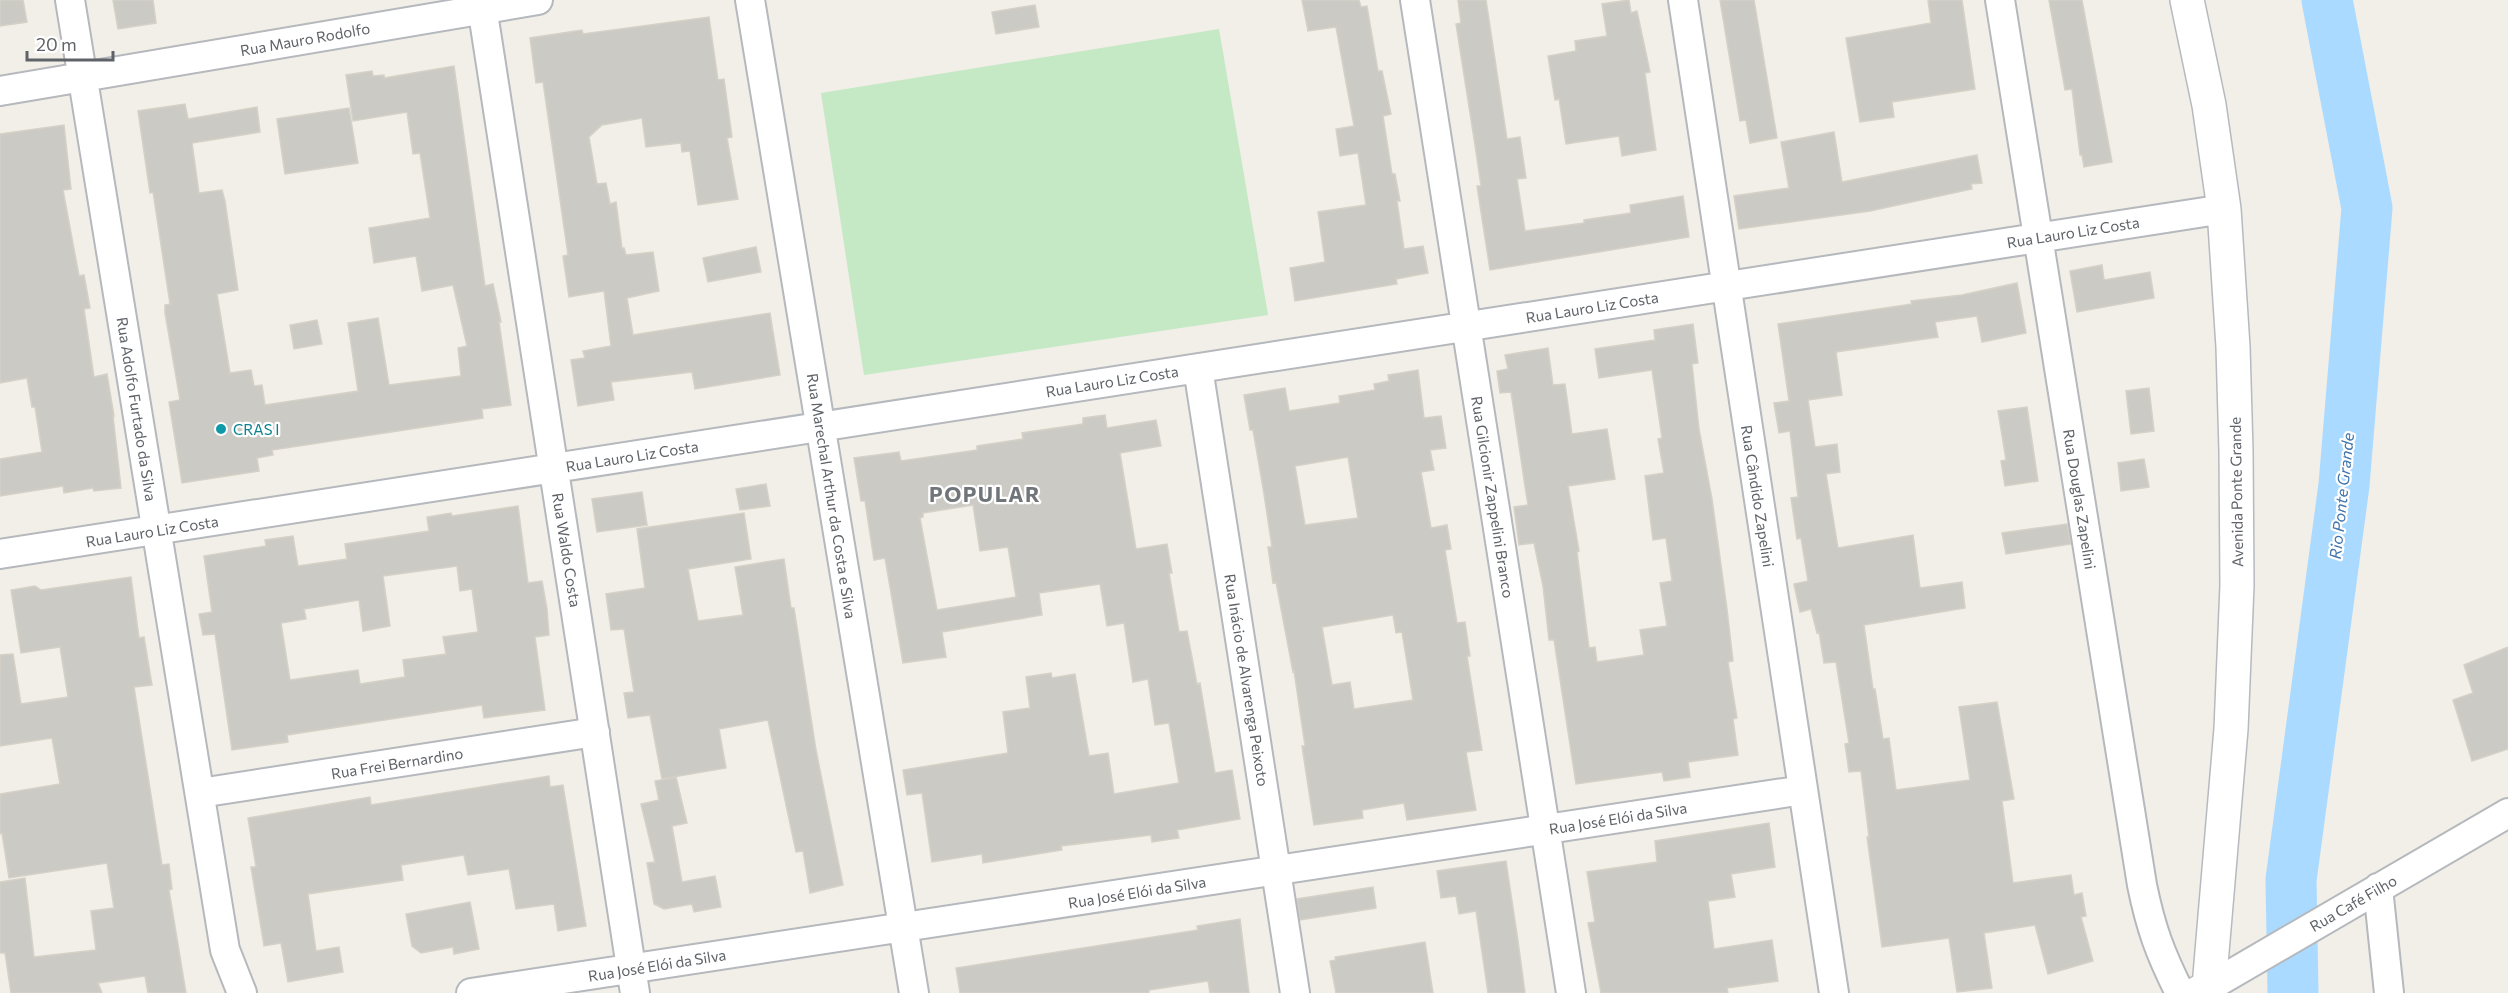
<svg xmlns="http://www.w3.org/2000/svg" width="2508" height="993" font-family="Commissioner,sans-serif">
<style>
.green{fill:#c5e8c5}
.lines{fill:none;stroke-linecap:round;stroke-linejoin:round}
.river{stroke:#aadaff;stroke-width:51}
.building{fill:#cccac5;stroke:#d6d1c6;stroke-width:1.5;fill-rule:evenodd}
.street-casing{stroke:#b5b8bc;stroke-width:32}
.secondary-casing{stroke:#b6babf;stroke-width:36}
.street{stroke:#fff;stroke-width:28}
.secondary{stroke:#fff;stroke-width:33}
.culture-dot{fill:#0f9aa8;stroke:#fff;stroke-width:2}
.labels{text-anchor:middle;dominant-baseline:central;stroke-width:4.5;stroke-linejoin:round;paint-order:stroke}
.street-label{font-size:15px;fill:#5f6368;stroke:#fff}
.culture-label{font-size:15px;fill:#0d838f;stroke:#fff;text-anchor:start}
.water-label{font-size:16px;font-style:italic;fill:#4174aa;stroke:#fff}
.district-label{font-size:21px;font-weight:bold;letter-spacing:1.5px;fill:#70757a;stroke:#fff}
</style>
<rect width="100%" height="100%" fill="#f1efe8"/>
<path class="green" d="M 1219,29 L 1268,315 L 864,375 L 821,93 Z"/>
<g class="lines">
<path class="river" d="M 2293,993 L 2291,880 L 2344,485 L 2367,208 L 2327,0"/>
</g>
<path class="building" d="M 0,0 L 23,0 L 27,22 L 0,26 Z
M 113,0 L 153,0 L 156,23 L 118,29 Z
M 1302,0 L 1359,0 L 1361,7 L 1367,6 L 1378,71 L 1382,71 L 1391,114 L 1383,116 L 1392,174 L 1395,174 L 1400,201 L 1397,201 L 1404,249 L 1423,246 L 1428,273 L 1396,279 L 1397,284 L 1295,301 L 1290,268 L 1325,262 L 1318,212 L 1366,205 L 1358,153 L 1340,156 L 1336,129 L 1354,126 L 1336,27 L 1308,31 Z
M 1458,0 L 1486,0 L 1507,139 L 1520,137 L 1526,178 L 1517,179 L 1525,231 L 1584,223 L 1584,220 L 1631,213 L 1630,205 L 1683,196 L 1689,237 L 1490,270 L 1477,186 L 1481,186 L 1475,145 L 1456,24 L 1461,23 Z
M 1629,0 L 1631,13 L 1637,11 L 1650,72 L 1645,73 L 1656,150 L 1622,156 L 1619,136 L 1566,144 L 1559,99 L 1555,100 L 1548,56 L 1576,51 L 1575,41 L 1607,36 L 1602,4 Z
M 1720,0 L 1754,0 L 1777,138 L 1750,143 L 1746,120 L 1740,121 Z
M 1928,0 L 1962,0 L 1975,89 L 1892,102 L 1894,117 L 1860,122 L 1846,38 L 1931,23 Z
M 2049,0 L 2082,0 L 2112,162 L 2084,167 L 2082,155 L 2080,155 L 2072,89 L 2065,90 Z
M 1035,5 L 1039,27 L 996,34 L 992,12 Z
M 709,17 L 718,80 L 724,79 L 732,137 L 727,138 L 738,199 L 698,205 L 690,151 L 682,152 L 681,143 L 646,147 L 642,118 L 602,125 L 589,137 L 597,184 L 606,183 L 610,204 L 616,202 L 622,248 L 624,248 L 626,255 L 653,252 L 659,291 L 627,298 L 633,335 L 770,313 L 780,375 L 695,389 L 692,372 L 611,382 L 614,400 L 578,406 L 571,360 L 585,358 L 583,351 L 611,346 L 604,291 L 569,297 L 563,256 L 568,255 L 543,82 L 536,83 L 530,38 L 582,30 L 583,34 Z
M 454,66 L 485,286 L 493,284 L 501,322 L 499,322 L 511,405 L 482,409 L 483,418 L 272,450 L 273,455 L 257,458 L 259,471 L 182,483 L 169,402 L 180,400 L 165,313 L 165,305 L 170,304 L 153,192 L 150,193 L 138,111 L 185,104 L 188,119 L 257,107 L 260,132 L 192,143 L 199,193 L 222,190 L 225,201 L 238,290 L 217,294 L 230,373 L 251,370 L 254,386 L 262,385 L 265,405 L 358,391 L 348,323 L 378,318 L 389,385 L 461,376 L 458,348 L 467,346 L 453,285 L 422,291 L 416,256 L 374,263 L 369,228 L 430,218 L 420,153 L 413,154 L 407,112 L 353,121 L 346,75 L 372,71 L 373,76 L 384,75 L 384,78 Z
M 349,108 L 358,163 L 285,174 L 277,119 Z
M 64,125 L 71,189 L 63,190 L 79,276 L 84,275 L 90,308 L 84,309 L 94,377 L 107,374 L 114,416 L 113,416 L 121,488 L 94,491 L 93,488 L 64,493 L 63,486 L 0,496 L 0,459 L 42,452 L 35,407 L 32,407 L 27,378 L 0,383 L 0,134 Z
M 1834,132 L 1842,182 L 1977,155 L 1982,183 L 1971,184 L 1972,189 L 1870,211 L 1739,229 L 1734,196 L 1789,188 L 1781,142 Z
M 756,247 L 761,272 L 708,282 L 703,258 Z
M 2102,265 L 2104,280 L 2150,272 L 2154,298 L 2077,312 L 2070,271 Z
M 2017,283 L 2026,333 L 1982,342 L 1977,316 L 1935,322 L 1938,337 L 1836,352 L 1842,395 L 1808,400 L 1815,447 L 1837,444 L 1840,472 L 1826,474 L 1838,548 L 1913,535 L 1920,588 L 1962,582 L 1965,608 L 1864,625 L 1873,689 L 1875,689 L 1883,739 L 1889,738 L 1896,790 L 1970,780 L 1959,707 L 1997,702 L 2014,799 L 2002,801 L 2013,883 L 2071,875 L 2074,895 L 2082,893 L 2086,916 L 2081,917 L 2093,961 L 2048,974 L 2035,925 L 1984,933 L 1992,988 L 1957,992 L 1949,938 L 1882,947 L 1867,837 L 1869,837 L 1861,771 L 1849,772 L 1845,744 L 1849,743 L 1836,662 L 1824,663 L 1819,632 L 1817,633 L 1811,609 L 1800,612 L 1794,584 L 1808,581 L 1801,538 L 1797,539 L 1791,498 L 1798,497 L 1790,431 L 1779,433 L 1774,403 L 1789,401 L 1778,324 L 1912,304 L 1911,301 L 1962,295 Z
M 317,320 L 322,344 L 294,349 L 290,325 Z
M 1693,324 L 1698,363 L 1692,364 L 1699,429 L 1712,499 L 1727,609 L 1733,661 L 1728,662 L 1737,718 L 1733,719 L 1738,755 L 1688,762 L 1690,777 L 1664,781 L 1662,772 L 1576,784 L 1554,640 L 1549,640 L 1543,586 L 1534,543 L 1519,545 L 1514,507 L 1528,505 L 1526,493 L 1511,392 L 1500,393 L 1497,371 L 1508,369 L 1505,355 L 1548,348 L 1553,385 L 1565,384 L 1572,434 L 1607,429 L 1615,479 L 1568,486 L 1579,551 L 1577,552 L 1589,648 L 1595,647 L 1597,662 L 1644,655 L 1640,630 L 1667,626 L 1660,583 L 1672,581 L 1666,538 L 1653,540 L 1645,476 L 1664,473 L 1658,439 L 1662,438 L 1652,370 L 1599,378 L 1595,349 L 1655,340 L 1654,330 Z
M 1418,370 L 1424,418 L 1441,416 L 1446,448 L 1430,450 L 1434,470 L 1421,472 L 1431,528 L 1447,525 L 1451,549 L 1445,550 L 1457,623 L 1465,622 L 1470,656 L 1467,656 L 1482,750 L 1466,752 L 1476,810 L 1407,820 L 1404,803 L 1362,810 L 1363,818 L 1314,825 L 1302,746 L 1305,746 L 1294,671 L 1293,672 L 1276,582 L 1273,583 L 1268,547 L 1272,547 L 1264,494 L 1253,430 L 1250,430 L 1244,395 L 1285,388 L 1289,411 L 1340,403 L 1339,396 L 1375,390 L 1374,384 L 1389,381 L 1388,375 ZM 1348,457 L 1358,518 L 1305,525 L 1295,466 ZM 1393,615 L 1396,633 L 1402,632 L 1413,700 L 1354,709 L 1350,682 L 1332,685 L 1322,627 Z
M 2149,388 L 2154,431 L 2131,434 L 2126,391 Z
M 2027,407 L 2038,481 L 2005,486 L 2001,461 L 2006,460 L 1998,411 Z
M 1105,415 L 1107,428 L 1156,420 L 1161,446 L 1120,453 L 1136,549 L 1167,544 L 1172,573 L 1169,573 L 1179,632 L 1187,631 L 1197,684 L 1200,683 L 1215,773 L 1232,770 L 1240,819 L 1177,830 L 1179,838 L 1152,842 L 1151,835 L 1061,846 L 1062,850 L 983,863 L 982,854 L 932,862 L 922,793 L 907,795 L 903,770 L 1008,753 L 1003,712 L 1030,708 L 1026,677 L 1051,673 L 1052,678 L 1075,674 L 1089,756 L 1108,753 L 1114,794 L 1179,783 L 1169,723 L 1155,725 L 1148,679 L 1133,682 L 1124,623 L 1107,626 L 1100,584 L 1039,593 L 1042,615 L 942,632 L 946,657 L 903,663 L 885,558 L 874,560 L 865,501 L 861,501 L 854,458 L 899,452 L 901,461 L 977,450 L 977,446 L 1023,439 L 1022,433 L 1083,424 L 1083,418 ZM 973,505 L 980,551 L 1008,547 L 1016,597 L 937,610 L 920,518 L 923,517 L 923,513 Z
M 2144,459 L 2149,487 L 2121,491 L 2118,463 Z
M 766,484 L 770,506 L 740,510 L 736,489 Z
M 642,492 L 647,525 L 597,532 L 592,499 Z
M 518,506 L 528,583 L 542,581 L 547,609 L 549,635 L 535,637 L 545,710 L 484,718 L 482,705 L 287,735 L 288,742 L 232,750 L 215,634 L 203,635 L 199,614 L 212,612 L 204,556 L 266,546 L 265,540 L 293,536 L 298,566 L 347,559 L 345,544 L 429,531 L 427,517 L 451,513 L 452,516 ZM 457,566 L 460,591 L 472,589 L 478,632 L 443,637 L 446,654 L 403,660 L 405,677 L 360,684 L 358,670 L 290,680 L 281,623 L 306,619 L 304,609 L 359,600 L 363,631 L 390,626 L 383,576 Z
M 744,513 L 751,559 L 688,569 L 698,621 L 743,615 L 735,567 L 784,559 L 791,608 L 794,608 L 816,750 L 843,885 L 810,893 L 803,851 L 796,852 L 768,720 L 719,729 L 726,768 L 662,779 L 650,715 L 628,718 L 624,693 L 634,692 L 624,629 L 611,630 L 606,594 L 645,588 L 637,529 Z
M 2067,524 L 2071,544 L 2006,554 L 2002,533 Z
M 131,577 L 139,638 L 144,637 L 152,685 L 134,687 L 162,865 L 169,864 L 172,889 L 169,890 L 186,993 L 148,993 L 145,976 L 98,983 L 102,993 L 11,993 L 5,953 L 0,953 L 0,882 L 25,878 L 34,957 L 96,950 L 91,911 L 114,908 L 107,863 L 9,878 L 2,833 L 0,834 L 0,794 L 60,784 L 52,738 L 0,746 L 0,655 L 13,654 L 21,704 L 68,697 L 60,647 L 21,653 L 11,590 L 35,586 L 41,590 Z
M 2508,647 L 2508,749 L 2472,761 L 2453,700 L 2473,693 L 2464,665 Z
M 549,776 L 550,787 L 563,785 L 586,926 L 558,931 L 554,904 L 516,909 L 509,869 L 468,875 L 464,855 L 401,865 L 403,880 L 308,894 L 316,951 L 339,947 L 343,972 L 288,982 L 281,943 L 264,946 L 251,867 L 256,867 L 248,818 L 370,797 L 371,805 Z
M 676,777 L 687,823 L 672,826 L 682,882 L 715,876 L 721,907 L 694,912 L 692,904 L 664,909 L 654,904 L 647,863 L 655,862 L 641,804 L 659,800 L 655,781 Z
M 1769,823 L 1775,867 L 1731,874 L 1735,897 L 1708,901 L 1714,949 L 1772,940 L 1778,981 L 1727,988 L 1728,993 L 1601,993 L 1588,923 L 1595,922 L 1587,872 L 1657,862 L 1655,841 Z
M 1506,861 L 1518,941 L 1525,993 L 1488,993 L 1476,911 L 1459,914 L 1456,896 L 1441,898 L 1437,871 Z
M 1373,887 L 1376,908 L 1300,920 L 1297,899 Z
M 470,902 L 479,949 L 454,954 L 453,947 L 421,953 L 412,946 L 406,914 Z
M 1240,919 L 1249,993 L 1210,993 L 1208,981 L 1149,990 L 1149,993 L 960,993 L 956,968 L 1198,930 L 1197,926 Z
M 1425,942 L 1433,993 L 1336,993 L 1330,961 L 1336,960 L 1335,957 Z"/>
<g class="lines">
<defs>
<path id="street" d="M 70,0 L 225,950 L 242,993
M 481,0 L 635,993
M 750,0 L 914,993
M 1415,0 L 1571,993
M 1683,0 L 1834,993
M 2000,0 L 2142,885 C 2151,929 2160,953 2180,993
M 0,91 L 538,0
M 1198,368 L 1295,993
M 0,554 L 2224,209
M 200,793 L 595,732
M 2378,888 L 2389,993
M 2209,987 L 2508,813
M 471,993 L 1803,790"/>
<path id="secondary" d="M 2187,0 L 2209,105 L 2224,209 L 2233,347 L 2236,451 L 2237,585 L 2231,729 L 2209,987 L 2198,993"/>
</defs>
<use href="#street" class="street-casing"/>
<use href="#secondary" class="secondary-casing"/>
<use href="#street" class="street"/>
<use href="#secondary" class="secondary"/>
</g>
<circle class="culture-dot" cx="221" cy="429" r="6"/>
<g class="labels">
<g class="street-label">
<text transform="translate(305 39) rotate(-10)">Rua Mauro Rodolfo</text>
<text transform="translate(2073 232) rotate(-9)">Rua Lauro Liz Costa</text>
<text transform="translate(1592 307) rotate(-9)">Rua Lauro Liz Costa</text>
<text transform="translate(1112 381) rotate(-9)">Rua Lauro Liz Costa</text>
<text transform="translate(137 409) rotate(81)">Rua Adolfo Furtado da Silva</text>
<text transform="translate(632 456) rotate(-9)">Rua Lauro Liz Costa</text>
<text transform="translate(2236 492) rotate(-91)">Avenida Ponte Grande</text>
<text transform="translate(832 496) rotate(81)">Rua Marechal Arthur da Costa e Silva</text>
<text transform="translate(1758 496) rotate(81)">Rua Cândido Zapelini</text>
<text transform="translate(1493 497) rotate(81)">Rua Gilcionir Zappelini Branco</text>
<text transform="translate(2080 499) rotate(81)">Rua Douglas Zapelini</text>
<text transform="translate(152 531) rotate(-9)">Rua Lauro Liz Costa</text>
<text transform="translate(567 550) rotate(81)">Rua Waldo Costa</text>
<text transform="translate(1247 680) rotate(81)">Rua Inácio de Alvarenga Peixoto</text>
<text transform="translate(397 763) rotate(-9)">Rua Frei Bernardino</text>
<text transform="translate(1618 818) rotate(-9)">Rua José Elói da Silva</text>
<text transform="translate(1137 892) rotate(-9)">Rua José Elói da Silva</text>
<text transform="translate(2353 903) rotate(-30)">Rua Café Filho</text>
<text transform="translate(657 965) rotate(-9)">Rua José Elói da Silva</text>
</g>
<g class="culture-label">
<text x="233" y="429">CRAS I</text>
</g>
<g class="water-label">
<text transform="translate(2341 496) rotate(-84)">Rio Ponte Grande</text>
</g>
<g class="district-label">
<text x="985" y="493">POPULAR</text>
</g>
</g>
<path d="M27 51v9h86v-9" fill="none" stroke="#5f6368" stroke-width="3"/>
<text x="36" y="51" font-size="18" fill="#5f6368" stroke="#ffffff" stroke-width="4.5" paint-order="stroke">20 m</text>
</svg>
